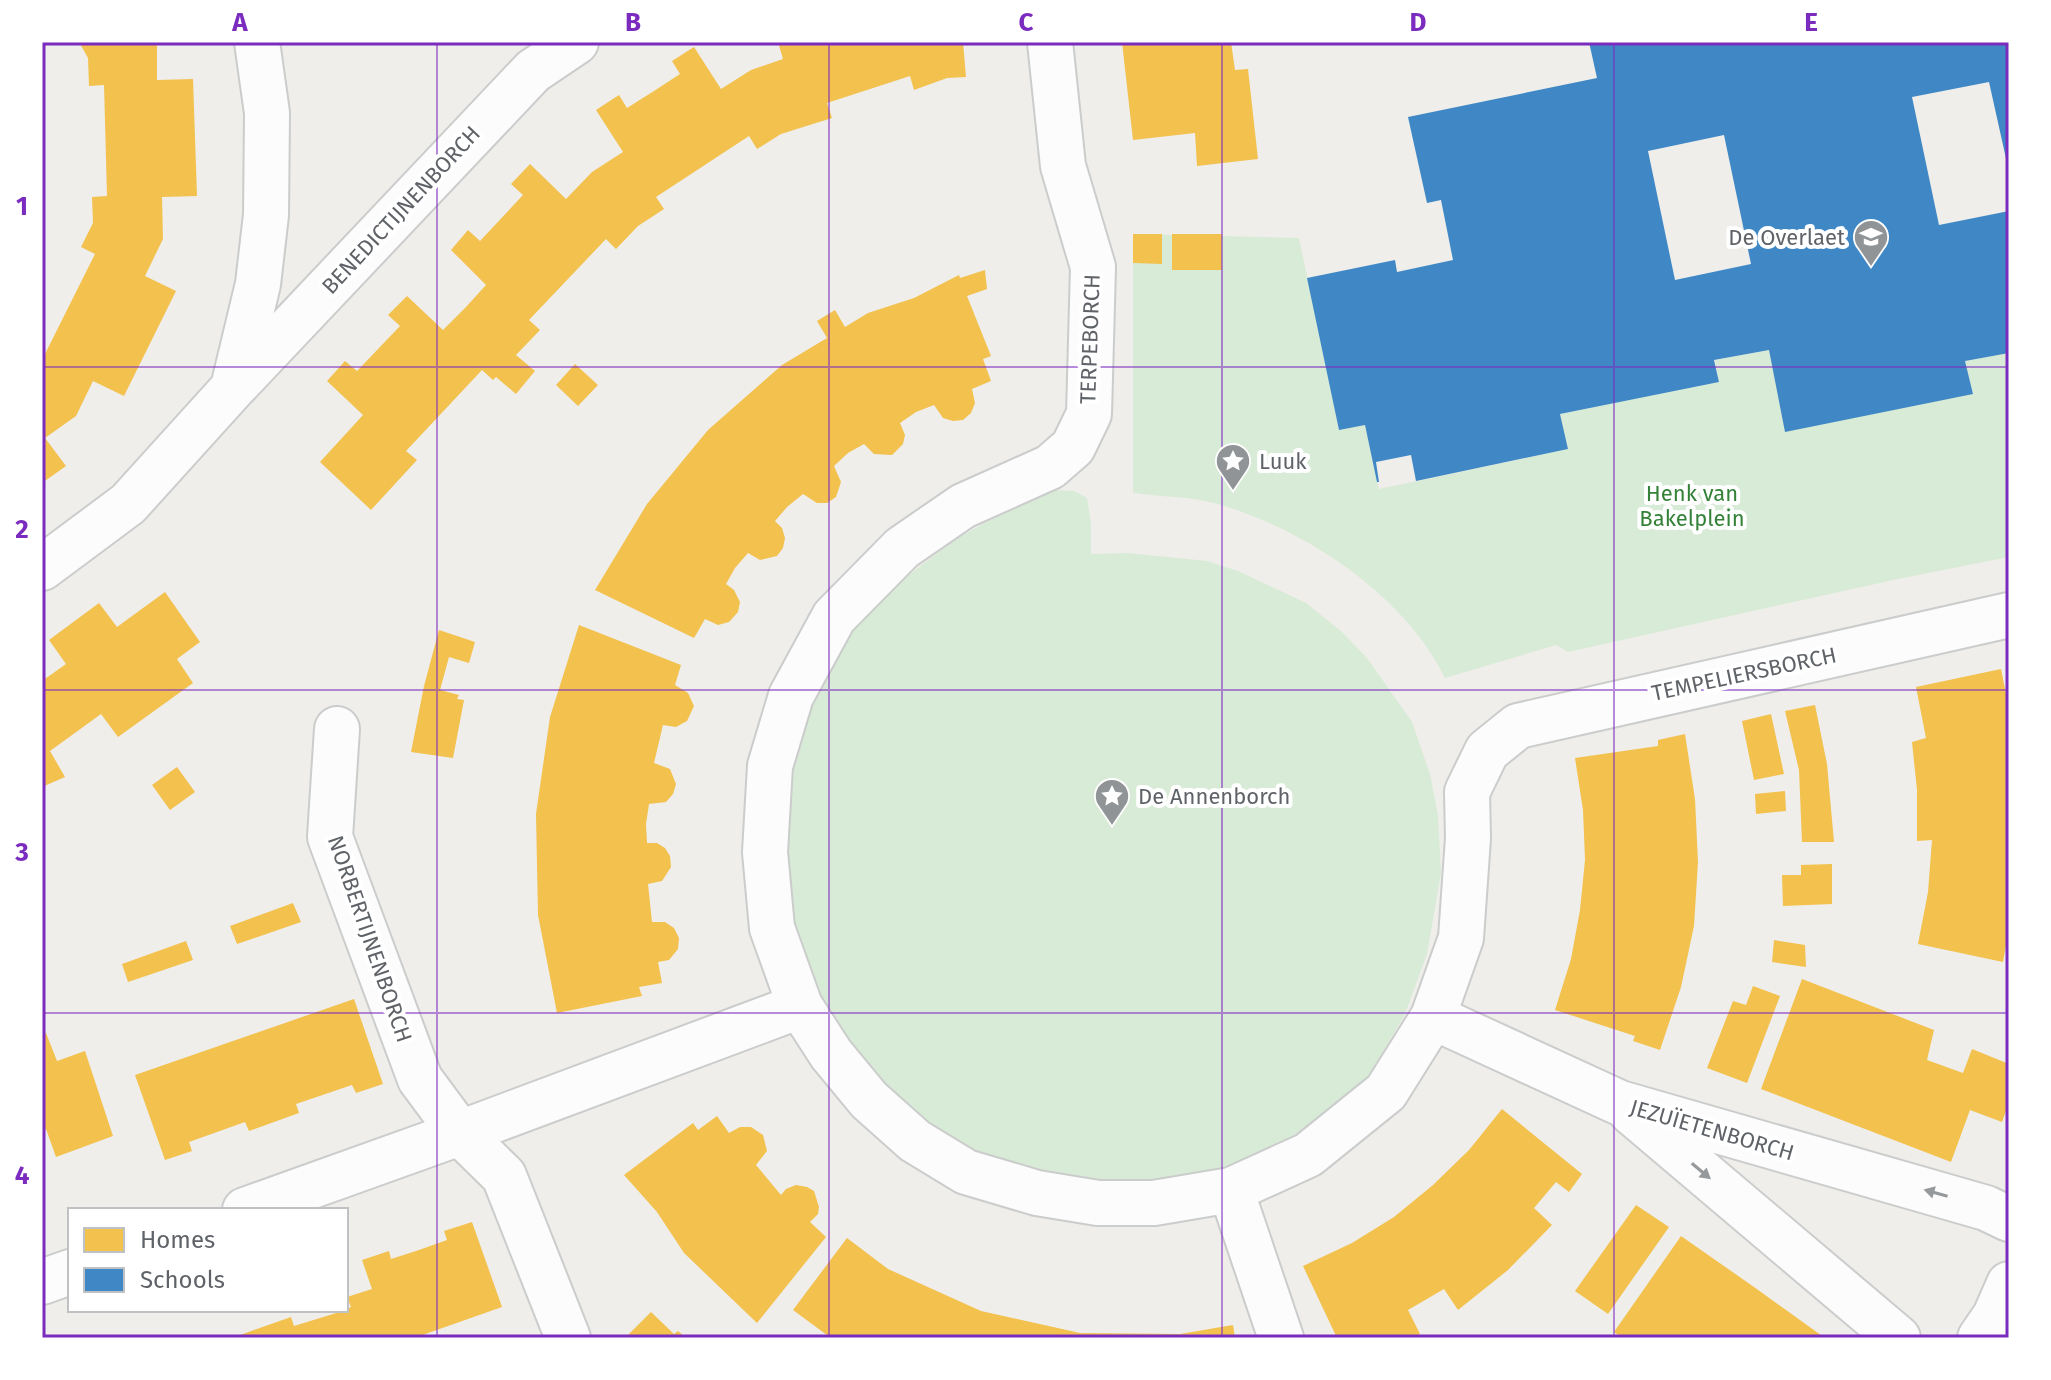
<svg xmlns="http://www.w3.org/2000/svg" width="2051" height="1380" font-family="'Fira Sans',sans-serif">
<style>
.green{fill:#d8ebd6}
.homes{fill:#f2c14e}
.schools{fill:#3f88c5;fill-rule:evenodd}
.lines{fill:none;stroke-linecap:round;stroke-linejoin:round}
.street-casing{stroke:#cbcccc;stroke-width:48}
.street{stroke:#fdfcfc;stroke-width:44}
.oneway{fill:#96999c}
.grid{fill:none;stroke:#7b2cbf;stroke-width:2;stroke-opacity:0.55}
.labels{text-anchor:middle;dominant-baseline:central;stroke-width:8;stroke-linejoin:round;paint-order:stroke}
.street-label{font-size:22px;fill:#5f6368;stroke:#fff}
.poi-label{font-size:22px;fill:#5f6368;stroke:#fff;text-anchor:start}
.park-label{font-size:22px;fill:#348238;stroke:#fff}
.neatline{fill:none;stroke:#7b2cbf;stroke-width:3}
.grid-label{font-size:26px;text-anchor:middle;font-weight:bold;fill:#7b2cbf}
</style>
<rect width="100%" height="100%" fill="#efeeea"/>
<path class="green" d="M 1133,234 L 1299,238 L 1339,429 L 1365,425 L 1379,489 L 1568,449 L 1560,414 L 1719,382 L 1715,360 L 1769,350 L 1785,431 L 1973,393 L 1965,361 L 2009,353 L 2009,557 L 1898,579 L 1568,652 L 1556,645 L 1445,678 C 1405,595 1304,529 1218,504 C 1190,496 1161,497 1133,493 Z
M 1053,490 L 1074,491 L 1087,498 L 1091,524 L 1091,554 L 1128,553 L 1207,561 L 1238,571 L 1306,603 L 1341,631 L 1367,658 L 1412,722 L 1430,774 L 1438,815 L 1441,873 L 1427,954 L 1405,1014 L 1369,1076 L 1317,1119 L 1267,1154 L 1222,1170 L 1168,1181 L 1115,1185 L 1014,1169 L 960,1146 L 912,1115 L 872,1078 L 818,998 L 799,951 L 785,894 L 790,776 L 802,726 L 841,645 L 871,608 L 915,570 L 952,542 L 984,523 Z"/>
<path class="homes" d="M 79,42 L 157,42 L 157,80 L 193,79 L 197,196 L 162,197 L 163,239 L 145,276 L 176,291 L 124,396 L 93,381 L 76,416 L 45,438 L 66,466 L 42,483 L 42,353 L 45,354 L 95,254 L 81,247 L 93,223 L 92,197 L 107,196 L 104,85 L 89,86 L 88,58 Z
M 778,42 L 963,42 L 966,77 L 947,78 L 914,90 L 910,76 L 827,103 L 832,118 L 781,134 L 757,149 L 749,136 L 656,197 L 664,209 L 638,226 L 616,249 L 606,239 L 529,320 L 540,330 L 516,355 L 535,371 L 516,394 L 496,377 L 493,380 L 482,370 L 406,451 L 417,460 L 371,510 L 320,462 L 363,415 L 327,381 L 345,361 L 357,371 L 400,326 L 388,315 L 407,296 L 443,330 L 466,307 L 486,285 L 451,250 L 468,230 L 480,241 L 523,195 L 511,184 L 530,164 L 566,199 L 592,172 L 623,152 L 596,110 L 619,95 L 627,108 L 654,91 L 680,74 L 672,61 L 694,47 L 721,89 L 751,70 L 783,59 Z
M 1122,42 L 1231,42 L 1235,70 L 1248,69 L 1258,159 L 1197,166 L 1195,133 L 1133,140 Z
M 1133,234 L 1162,234 L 1162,264 L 1133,263 Z
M 1172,234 L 1222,234 L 1222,270 L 1172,270 Z
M 985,270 L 987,289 L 967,296 L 991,356 L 983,359 L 991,381 L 972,389 L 975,403 L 971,413 L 963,420 L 953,421 L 943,418 L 934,405 L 916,412 L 900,423 L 905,435 L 903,444 L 892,455 L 874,454 L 864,444 L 848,453 L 834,466 L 841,482 L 836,497 L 827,503 L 817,503 L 803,494 L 787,507 L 775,521 L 782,528 L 785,538 L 783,548 L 777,556 L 760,560 L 748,553 L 735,568 L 726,584 L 734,590 L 740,602 L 738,612 L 729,622 L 718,625 L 705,619 L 694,638 L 595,590 L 647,504 L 708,430 L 782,365 L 827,338 L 817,321 L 835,310 L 845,327 L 868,313 L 914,298 L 959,275 L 960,278 Z
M 575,364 L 598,385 L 578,406 L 556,385 Z
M 165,592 L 200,642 L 177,659 L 193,683 L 118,737 L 101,714 L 50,751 L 65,777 L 42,787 L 42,681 L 66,664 L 49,640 L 99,603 L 117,627 Z
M 579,625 L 681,665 L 675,685 L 688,693 L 694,706 L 687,721 L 676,727 L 663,725 L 654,763 L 670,769 L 676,784 L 673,794 L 666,802 L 649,804 L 646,824 L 647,843 L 657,843 L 665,848 L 670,856 L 671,867 L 662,881 L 648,884 L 652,922 L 665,922 L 674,928 L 679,938 L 678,949 L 669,960 L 658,962 L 662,983 L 639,987 L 642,996 L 557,1013 L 538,915 L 536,814 L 550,717 Z
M 439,630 L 475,642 L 469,663 L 449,657 L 440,690 L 459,695 L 457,699 L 464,700 L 453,758 L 411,752 L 424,686 Z
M 2001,669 L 2009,708 L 2009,929 L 2003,962 L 1918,944 L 1928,892 L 1932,840 L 1917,841 L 1917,790 L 1912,742 L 1926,738 L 1916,687 Z
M 1815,705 L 1827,764 L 1834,842 L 1802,842 L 1799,770 L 1785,711 Z
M 1771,714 L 1784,774 L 1754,780 L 1742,721 Z
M 1685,734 L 1695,799 L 1698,862 L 1694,926 L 1681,987 L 1660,1050 L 1633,1041 L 1635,1036 L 1555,1010 L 1571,959 L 1580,910 L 1585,860 L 1583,810 L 1575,758 L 1658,746 L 1658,740 Z
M 177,767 L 195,792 L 170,810 L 152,785 Z
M 1785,791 L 1786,811 L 1756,814 L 1755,794 Z
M 1832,864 L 1832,904 L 1783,906 L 1782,875 L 1801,875 L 1801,865 Z
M 293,903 L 301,922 L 237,944 L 230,926 Z
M 1774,940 L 1805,945 L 1806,967 L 1772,962 Z
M 186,941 L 193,960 L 128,982 L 122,964 Z
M 1802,979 L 1934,1030 L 1927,1060 L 1963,1073 L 1972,1049 L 2009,1064 L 2009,1103 L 2002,1122 L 1970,1110 L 1951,1162 L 1761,1089 Z
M 1753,986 L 1780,996 L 1747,1083 L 1707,1068 L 1733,1001 L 1746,1005 Z
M 354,999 L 383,1084 L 356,1093 L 352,1085 L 296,1104 L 299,1113 L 249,1131 L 245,1122 L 189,1142 L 192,1151 L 165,1160 L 135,1075 Z
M 46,1033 L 57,1061 L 85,1051 L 113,1136 L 56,1157 L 46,1129 L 42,1130 L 42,1035 Z
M 1502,1109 L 1582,1174 L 1569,1192 L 1556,1182 L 1534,1208 L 1552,1225 L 1508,1270 L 1458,1310 L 1444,1289 L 1408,1310 L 1420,1334 L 1412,1338 L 1337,1338 L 1303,1266 L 1352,1243 L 1394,1217 L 1433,1185 L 1469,1150 Z
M 717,1116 L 729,1133 L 740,1127 L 751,1127 L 763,1135 L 767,1151 L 756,1165 L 781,1195 L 786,1189 L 796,1185 L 807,1187 L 814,1191 L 819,1207 L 818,1214 L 810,1222 L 826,1237 L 757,1323 L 684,1253 L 657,1212 L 624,1175 L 693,1123 L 698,1130 Z
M 1636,1205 L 1669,1227 L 1608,1314 L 1575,1291 Z
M 472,1222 L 502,1307 L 414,1338 L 241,1338 L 240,1335 L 291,1317 L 294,1326 L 346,1310 L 351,1307 L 347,1297 L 372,1289 L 362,1260 L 389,1251 L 391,1259 L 419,1250 L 447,1240 L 444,1231 Z
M 1681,1236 L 1754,1287 L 1825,1338 L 1623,1338 L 1614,1332 Z
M 847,1238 L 888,1269 L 981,1311 L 1080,1333 L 1180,1334 L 1233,1325 L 1235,1338 L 831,1338 L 793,1310 Z
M 651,1312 L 674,1334 L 678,1331 L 686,1338 L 632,1338 L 628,1335 Z"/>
<path class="schools" d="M 1589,42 L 2009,42 L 2009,172 L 1989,82 L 1912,97 L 1939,225 L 2009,211 L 2009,353 L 1965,361 L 1973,394 L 1785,432 L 1769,350 L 1714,360 L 1719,382 L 1560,414 L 1568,449 L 1416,481 L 1411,455 L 1376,462 L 1379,482 L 1377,482 L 1365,425 L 1339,430 L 1307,278 L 1395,260 L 1397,272 L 1453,260 L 1441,200 L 1427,203 L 1408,117 L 1597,78 ZM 1724,135 L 1751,264 L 1675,280 L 1648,151 Z"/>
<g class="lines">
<defs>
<path id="street" d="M 1050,42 L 1063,166 L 1093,267 L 1089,414 L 1073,447 L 1050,467 L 963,506 L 902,548 L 834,617 L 791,696 L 770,766 L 765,852 L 772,928 L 800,1006 L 831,1054 L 869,1100 L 915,1141 L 966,1172 L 1037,1193 L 1098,1203 L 1154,1203 L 1231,1190 L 1308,1155 L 1386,1092 L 1433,1017 L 1461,938 L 1468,838 L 1467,792 L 1487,751 L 1518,726 L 2009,615
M 235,386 L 533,71 L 576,42
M 42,568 L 128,504 L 233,388 L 258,284 L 266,215 L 267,113 L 257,42
M 337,729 L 330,837 L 420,1079 L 460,1133 L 504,1176 L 568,1338
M 1433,1017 L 1620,1103 L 1986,1208 L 2009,1219
M 1631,1112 L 1898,1338
M 1231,1190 L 1281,1338
M 245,1210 L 460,1133 L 800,1006
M 42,1282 L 70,1272
M 1980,1338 L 1995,1316 L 2009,1284"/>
</defs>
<use href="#street" class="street-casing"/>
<use href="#street" class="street"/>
</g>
<defs><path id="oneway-solid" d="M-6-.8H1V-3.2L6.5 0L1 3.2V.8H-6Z" transform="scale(2)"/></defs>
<g class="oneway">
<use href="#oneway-solid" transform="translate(1701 1171) rotate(40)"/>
<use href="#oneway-solid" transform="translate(1936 1193) rotate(-164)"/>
</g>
<path class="grid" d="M 437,42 L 437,1338M 829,42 L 829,1338M 1222,42 L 1222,1338M 1614,42 L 1614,1338M 42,367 L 2009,367M 42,690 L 2009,690M 42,1013 L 2009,1013"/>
<defs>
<symbol id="school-pin" viewBox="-11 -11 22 30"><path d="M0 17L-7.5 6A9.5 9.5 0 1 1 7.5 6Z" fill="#919496" stroke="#fff"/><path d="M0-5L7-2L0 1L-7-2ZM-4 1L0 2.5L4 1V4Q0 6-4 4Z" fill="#fff"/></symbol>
<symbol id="sight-pin" viewBox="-11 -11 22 30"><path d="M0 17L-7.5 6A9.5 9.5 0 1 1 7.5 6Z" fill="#919496" stroke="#fff"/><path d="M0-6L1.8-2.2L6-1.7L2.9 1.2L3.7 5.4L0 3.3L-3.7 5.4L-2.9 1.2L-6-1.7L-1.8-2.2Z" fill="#fff"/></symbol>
</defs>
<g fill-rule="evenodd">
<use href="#school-pin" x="1851" y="217" width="40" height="54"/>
<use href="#sight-pin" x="1213" y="441" width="40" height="54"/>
<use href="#sight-pin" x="1092" y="776" width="40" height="54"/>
</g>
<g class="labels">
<g class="street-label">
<text transform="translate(401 210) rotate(-47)">BENEDICTIJNENBORCH</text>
<text transform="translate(1090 339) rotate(-88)">TERPEBORCH</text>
<text transform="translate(1744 674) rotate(-12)">TEMPELIERSBORCH</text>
<text transform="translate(370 939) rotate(71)">NORBERTIJNENBORCH</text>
<text transform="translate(1712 1130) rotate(16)">JEZUÏETENBORCH</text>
</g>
<g class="poi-label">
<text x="1845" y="237" text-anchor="end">De Overlaet</text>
<text x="1259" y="461">Luuk</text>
<text x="1138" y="796">De Annenborch</text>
</g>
<g class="park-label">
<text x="1692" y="493">Henk van<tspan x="1692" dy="25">Bakelplein</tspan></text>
</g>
</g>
<rect width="2051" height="1380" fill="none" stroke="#ffffff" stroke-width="88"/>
<rect x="68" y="1208" width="280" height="104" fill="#ffffff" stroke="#bfc1c3" stroke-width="2"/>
<rect x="84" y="1228" width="40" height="24" fill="#f2c14e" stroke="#bfc1c3" stroke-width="2"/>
<text x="140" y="1248" font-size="24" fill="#5f6368">Homes</text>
<rect x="84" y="1268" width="40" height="24" fill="#3f88c5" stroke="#bfc1c3" stroke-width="2"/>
<text x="140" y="1288" font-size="24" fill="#5f6368">Schools</text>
<rect x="44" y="44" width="1963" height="1292" class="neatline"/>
<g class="grid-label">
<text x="240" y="31">A</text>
<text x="633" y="31">B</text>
<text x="1026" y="31">C</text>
<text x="1418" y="31">D</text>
<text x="1811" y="31">E</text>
<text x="22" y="215">1</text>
<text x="22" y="538">2</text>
<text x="22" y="861">3</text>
<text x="22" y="1184">4</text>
</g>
</svg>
